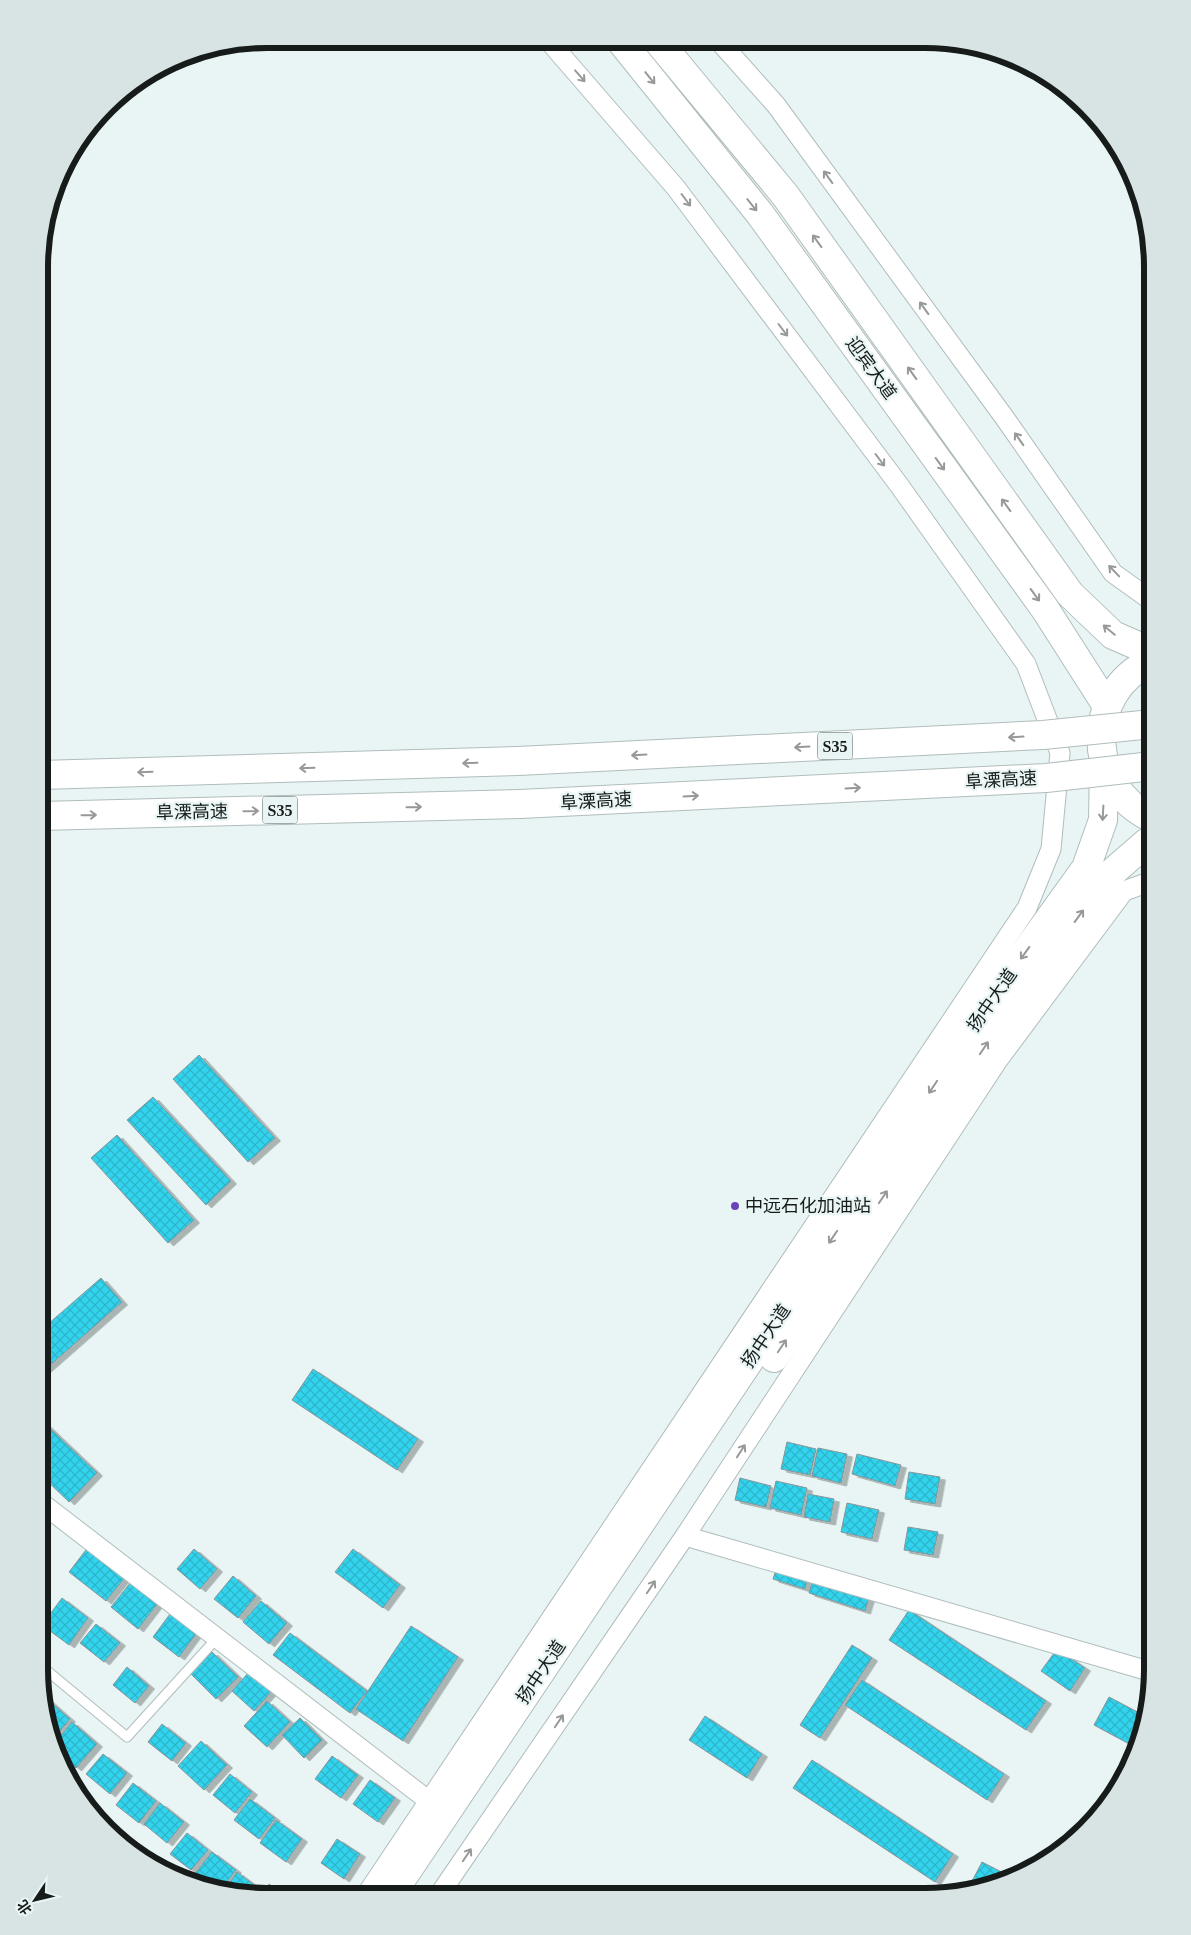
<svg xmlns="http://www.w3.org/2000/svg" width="1191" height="1935" font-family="'Times New Roman','Noto Sans SC',serif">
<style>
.building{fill:url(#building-cross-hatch);stroke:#889497;filter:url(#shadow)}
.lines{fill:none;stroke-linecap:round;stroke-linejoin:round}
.service-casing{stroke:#b0bdbc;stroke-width:11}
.minor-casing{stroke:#b0bdbc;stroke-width:21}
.primary-casing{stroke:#b0bdbc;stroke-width:30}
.motorway-casing{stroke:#b0bdbc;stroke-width:30}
.service{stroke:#fff;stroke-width:9}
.minor{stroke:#fff;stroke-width:19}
.primary{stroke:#fff;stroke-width:28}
.motorway{stroke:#fff;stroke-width:28}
.motorway-bridge-casing{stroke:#b0bdbc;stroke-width:30;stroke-linecap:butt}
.motorway-bridge{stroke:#fff;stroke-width:28}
.oneway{stroke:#979998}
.poi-dot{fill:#6c42ba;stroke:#e8f5f4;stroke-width:2}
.labels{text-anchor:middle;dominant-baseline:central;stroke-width:4.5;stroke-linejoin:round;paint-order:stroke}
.shield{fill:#e8f5f4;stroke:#565d5c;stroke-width:1}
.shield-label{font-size:16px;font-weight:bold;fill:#171c1b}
.street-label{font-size:18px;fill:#171c1b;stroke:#e8f5f4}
.poi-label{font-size:18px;fill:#171c1b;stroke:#e8f5f4;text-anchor:start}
.rim{fill:none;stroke:#171c1b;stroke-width:6}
</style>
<defs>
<pattern id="building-cross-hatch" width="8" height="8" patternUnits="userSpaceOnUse" patternTransform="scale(1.25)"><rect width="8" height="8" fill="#33d3ed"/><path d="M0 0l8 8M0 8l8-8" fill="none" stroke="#2cb5cb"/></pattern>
<filter id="shadow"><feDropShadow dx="5.5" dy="3" stdDeviation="0" flood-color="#0004"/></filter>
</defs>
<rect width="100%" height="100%" fill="#e8f5f4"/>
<path class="building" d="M 199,1055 L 275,1138 L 248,1162 L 173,1079 Z
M 153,1097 L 231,1181 L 206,1205 L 127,1120 Z
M 117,1135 L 194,1220 L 168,1243 L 91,1158 Z
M 101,1278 L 122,1302 L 39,1375 L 39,1332 Z
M 313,1369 L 418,1439 L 397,1470 L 292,1400 Z
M 39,1418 L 97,1473 L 69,1502 L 39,1473 Z
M 787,1442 L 816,1449 L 810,1475 L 781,1469 Z
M 818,1448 L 847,1454 L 841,1483 L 812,1476 Z
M 857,1454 L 901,1465 L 895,1486 L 852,1474 Z
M 909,1472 L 940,1477 L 935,1504 L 905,1499 Z
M 740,1478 L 771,1486 L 766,1507 L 735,1500 Z
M 776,1481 L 807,1488 L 801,1515 L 770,1508 Z
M 808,1494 L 834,1499 L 830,1522 L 804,1517 Z
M 847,1503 L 879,1510 L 872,1539 L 841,1532 Z
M 908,1527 L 938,1532 L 933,1555 L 904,1550 Z
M 89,1546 L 127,1575 L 106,1601 L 69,1572 Z
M 194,1549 L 217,1569 L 200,1589 L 177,1569 Z
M 353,1549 L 400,1585 L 383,1608 L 335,1572 Z
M 777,1567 L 808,1577 L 805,1589 L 773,1579 Z
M 233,1576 L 256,1596 L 238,1618 L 214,1599 Z
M 813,1579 L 869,1598 L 865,1611 L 809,1593 Z
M 131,1582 L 158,1603 L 138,1629 L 111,1607 Z
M 62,1598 L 88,1618 L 69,1645 L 42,1625 Z
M 261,1601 L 287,1623 L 269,1644 L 243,1622 Z
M 909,1610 L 1046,1701 L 1026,1730 L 889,1640 Z
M 170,1614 L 196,1634 L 179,1657 L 153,1637 Z
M 96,1624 L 120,1643 L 104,1662 L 80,1643 Z
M 411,1626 L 458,1657 L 403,1741 L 356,1709 Z
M 290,1633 L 367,1691 L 350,1713 L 273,1655 Z
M 852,1645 L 872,1658 L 820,1738 L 800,1725 Z
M 1057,1649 L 1085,1668 L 1070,1691 L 1041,1671 Z
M 212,1652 L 238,1677 L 216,1699 L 191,1674 Z
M 127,1667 L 149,1686 L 135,1703 L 113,1685 Z
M 250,1671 L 272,1691 L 254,1711 L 232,1691 Z
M 862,1680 L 1004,1774 L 987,1800 L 845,1705 Z
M 45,1697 L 70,1719 L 53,1739 L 45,1698 Z
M 1109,1697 L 1145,1716 L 1140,1742 L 1137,1748 L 1094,1725 Z
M 267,1701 L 290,1722 L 267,1747 L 244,1726 Z
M 705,1716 L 762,1754 L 747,1778 L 689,1740 Z
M 300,1718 L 322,1740 L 304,1758 L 282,1735 Z
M 72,1722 L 97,1744 L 76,1768 L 55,1750 L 54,1744 Z
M 162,1724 L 186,1743 L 172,1761 L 148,1742 Z
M 201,1741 L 227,1765 L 204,1790 L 178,1766 Z
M 103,1754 L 127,1773 L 110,1794 L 86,1774 Z
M 332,1756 L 358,1775 L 341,1798 L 315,1779 Z
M 812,1760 L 953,1854 L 935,1882 L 793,1788 Z
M 230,1774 L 252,1792 L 235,1813 L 213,1795 Z
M 370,1780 L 395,1798 L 378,1822 L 353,1804 Z
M 133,1783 L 156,1801 L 139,1823 L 116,1805 Z
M 250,1799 L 275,1818 L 259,1839 L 234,1820 Z
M 160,1803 L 184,1822 L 167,1843 L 144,1824 Z
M 276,1820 L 302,1839 L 286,1862 L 260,1843 Z
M 187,1833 L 208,1850 L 191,1870 L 170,1854 Z
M 337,1839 L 360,1854 L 344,1879 L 321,1863 Z
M 212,1852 L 236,1870 L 221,1890 L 210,1887 L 194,1875 Z
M 982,1862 L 1013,1878 L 969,1887 Z
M 237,1872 L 261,1890 L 258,1894 L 237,1894 L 224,1891 Z
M 269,1884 L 284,1894 L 261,1894 Z"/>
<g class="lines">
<defs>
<path id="service" d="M 39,1664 L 127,1737 L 217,1638"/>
<path id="minor" d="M 718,40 L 776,105 L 1004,417 L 1113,573 L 1152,601
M 39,1501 L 429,1801 L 422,1812
M 685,1536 L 1152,1672
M 366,1895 L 1027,908 L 1051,849 L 1060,753 L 1026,664 L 899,485 L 676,188 L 548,40
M 439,1895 L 685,1536 L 998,1060 L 1124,891 L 1152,881"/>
<path id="primary" d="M 620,40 L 760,214 L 1045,609 L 1107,706
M 657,40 L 785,195 L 1070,594 L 1113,635 L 1152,652
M 1152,818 C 1085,787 1084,691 1152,661
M 774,1358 L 1011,1009 L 1108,876 L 1146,843 L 1152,841
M 391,1895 L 996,993 L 1086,868 L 1103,820 L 1104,765"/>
<path id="motorway" d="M 40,775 L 518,761
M 40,816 L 520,804"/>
</defs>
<use href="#service" class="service-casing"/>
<use href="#minor" class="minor-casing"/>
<use href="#primary" class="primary-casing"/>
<use href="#motorway" class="motorway-casing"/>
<use href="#service" class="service"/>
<use href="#minor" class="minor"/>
<use href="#primary" class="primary"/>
<use href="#motorway" class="motorway"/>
<defs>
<path id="motorway-bridge" d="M 518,761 L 1043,735 L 1152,724
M 520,804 L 1046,778 L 1152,766"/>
</defs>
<use href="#motorway-bridge" class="motorway-bridge-casing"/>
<use href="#motorway-bridge" class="motorway-bridge"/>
</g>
<defs><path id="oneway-shaft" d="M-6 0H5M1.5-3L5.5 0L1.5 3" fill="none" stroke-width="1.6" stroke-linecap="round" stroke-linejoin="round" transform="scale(1.25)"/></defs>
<g class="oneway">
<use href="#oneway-shaft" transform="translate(580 76) rotate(49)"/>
<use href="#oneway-shaft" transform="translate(650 78) rotate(51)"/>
<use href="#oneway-shaft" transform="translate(828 177) rotate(-126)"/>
<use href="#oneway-shaft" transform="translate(686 200) rotate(53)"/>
<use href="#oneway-shaft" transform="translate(752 205) rotate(51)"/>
<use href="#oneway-shaft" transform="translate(817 241) rotate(-126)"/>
<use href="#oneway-shaft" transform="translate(924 308) rotate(-126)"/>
<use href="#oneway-shaft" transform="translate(783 330) rotate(53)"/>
<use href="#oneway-shaft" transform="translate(912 373) rotate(-126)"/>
<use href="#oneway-shaft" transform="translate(1019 439) rotate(-125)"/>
<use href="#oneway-shaft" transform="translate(880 460) rotate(53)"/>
<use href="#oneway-shaft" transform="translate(940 464) rotate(54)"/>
<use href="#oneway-shaft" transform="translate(1006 505) rotate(-126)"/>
<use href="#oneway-shaft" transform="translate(1114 571) rotate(-134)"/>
<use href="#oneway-shaft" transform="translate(1035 595) rotate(54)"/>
<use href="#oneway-shaft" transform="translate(1109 630) rotate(-140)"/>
<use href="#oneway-shaft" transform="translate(1016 737) rotate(177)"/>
<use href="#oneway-shaft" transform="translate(802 747) rotate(177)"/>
<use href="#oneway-shaft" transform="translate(639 755) rotate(177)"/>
<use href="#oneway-shaft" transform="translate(470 763) rotate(178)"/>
<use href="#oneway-shaft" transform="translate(307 768) rotate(178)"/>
<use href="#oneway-shaft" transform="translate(145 772) rotate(178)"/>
<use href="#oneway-shaft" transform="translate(853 788) rotate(-3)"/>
<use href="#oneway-shaft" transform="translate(691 796) rotate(-3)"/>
<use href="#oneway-shaft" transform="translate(414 807) rotate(-1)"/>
<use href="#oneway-shaft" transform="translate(251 811) rotate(-1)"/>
<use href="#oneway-shaft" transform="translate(1103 813) rotate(93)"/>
<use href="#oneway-shaft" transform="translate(89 815) rotate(-1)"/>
<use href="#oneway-shaft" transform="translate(1079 916) rotate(-54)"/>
<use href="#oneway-shaft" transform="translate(1025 953) rotate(126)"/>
<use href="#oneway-shaft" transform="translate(984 1048) rotate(-56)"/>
<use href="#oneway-shaft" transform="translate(933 1087) rotate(124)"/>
<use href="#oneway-shaft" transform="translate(883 1197) rotate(-56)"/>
<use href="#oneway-shaft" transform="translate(833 1237) rotate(124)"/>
<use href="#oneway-shaft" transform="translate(782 1346) rotate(-56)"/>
<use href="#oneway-shaft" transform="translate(741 1451) rotate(-57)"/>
<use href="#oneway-shaft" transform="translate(651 1587) rotate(-56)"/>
<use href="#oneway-shaft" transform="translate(559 1721) rotate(-56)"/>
<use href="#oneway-shaft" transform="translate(467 1855) rotate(-56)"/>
</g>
<circle class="poi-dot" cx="735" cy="1206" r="5"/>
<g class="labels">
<g class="shield">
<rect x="817.5" y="732.5" width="35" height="27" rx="4"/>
<rect x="262.5" y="796.5" width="35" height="27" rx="4"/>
</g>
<g class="shield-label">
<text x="835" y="746">S35</text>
<text x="280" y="810">S35</text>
</g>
<g class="street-label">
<text transform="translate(871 368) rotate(54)">迎宾大道</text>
<text transform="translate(1001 780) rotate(-3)">阜溧高速</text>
<text transform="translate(596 801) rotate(-3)">阜溧高速</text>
<text transform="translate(192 812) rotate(-1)">阜溧高速</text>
<text transform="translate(992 1000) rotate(-55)">扬中大道</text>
<text transform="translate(766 1336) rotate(-56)">扬中大道</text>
<text transform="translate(541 1672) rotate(-56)">扬中大道</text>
</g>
<g class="poi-label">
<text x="745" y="1206">中远石化加油站</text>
</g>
</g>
<path d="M0 0H1191V1935H0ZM267 48H925A219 219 0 0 1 1144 267V1669A219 219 0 0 1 925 1888H267A219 219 0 0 1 48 1669V267A219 219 0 0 1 267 48Z" fill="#d7e4e3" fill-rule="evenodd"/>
<path class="rim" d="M267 48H925A219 219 0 0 1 1144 267V1669A219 219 0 0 1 925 1888H267A219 219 0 0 1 48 1669V267A219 219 0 0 1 267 48Z"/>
<g transform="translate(35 1900) rotate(235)" stroke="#e8f5f4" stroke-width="4" paint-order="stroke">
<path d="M0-4L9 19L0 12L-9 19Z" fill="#171c1b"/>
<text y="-8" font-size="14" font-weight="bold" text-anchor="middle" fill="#171c1b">北</text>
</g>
</svg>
